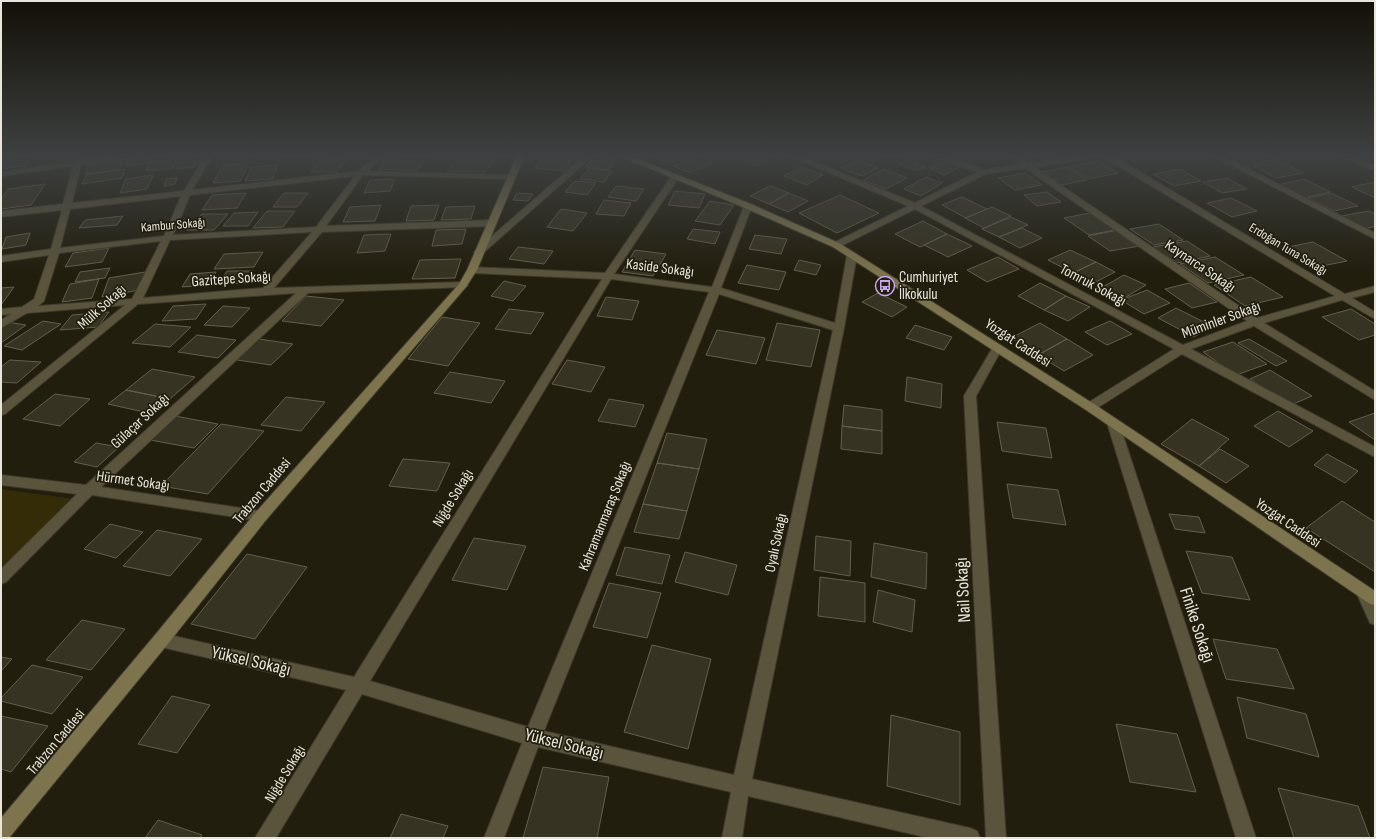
<svg xmlns="http://www.w3.org/2000/svg" width="1376" height="839" font-family="'Sofia Sans Condensed',sans-serif">
<style>
.green{fill:#342b07}
.building{fill:#373322;stroke:#635f4c}
.lines{fill:none;stroke-linecap:round;stroke-linejoin:round}
.street-casing{stroke:#3e3a2b;stroke-width:2}
.secondary-casing{stroke:#3e3a2b;stroke-width:2}
.street{fill:#5a543c;fill-rule:evenodd}
.secondary{fill:#7d734c;fill-rule:evenodd}
.labels{text-anchor:middle;dominant-baseline:central;stroke-width:3.5;stroke-linejoin:round;paint-order:stroke}
.far-street-label{font-size:13px;fill:#e8e6db;stroke:#221e0e}
.street-label{font-size:15px;fill:#e8e6db;stroke:#221e0e}
.poi-label{font-size:15px;fill:#e8e6db;stroke:#221e0e;text-anchor:start}
.near-street-label{font-size:18px;fill:#e8e6db;stroke:#221e0e}
</style>
<rect width="100%" height="100%" fill="#221e0e"/>
<path class="green" d="M 1,489 L 75,499 L 1,567 Z"/>
<path class="building" d="M 92,155 L 114,155 L 91,159 Z
M 168,155 L 178,155 L 173,168 L 146,171 L 152,157 Z
M 183,155 L 201,155 L 200,158 L 180,159 Z
M 288,155 L 308,155 L 306,157 L 286,157 Z
M 392,155 L 428,157 L 417,171 L 379,169 Z
M 460,155 L 497,155 L 485,172 L 447,171 Z
M 544,155 L 574,155 L 564,171 L 535,168 Z
M 656,155 L 686,155 L 671,163 L 654,156 Z
M 697,155 L 713,162 L 690,173 L 673,166 Z
M 745,155 L 773,155 L 776,156 L 756,166 L 738,158 Z
M 883,155 L 902,155 L 895,159 Z
M 1020,155 L 1046,155 L 1026,159 Z
M 1238,155 L 1273,155 L 1281,159 L 1255,164 Z
M 30,156 L 25,166 L 1,169 L 1,164 L 4,159 Z
M 596,156 L 618,160 L 608,170 L 586,166 Z
M 151,157 L 148,163 L 126,165 L 129,159 Z
M 323,158 L 348,158 L 337,172 L 311,172 Z
M 857,160 L 878,168 L 862,176 L 840,168 Z
M 905,160 L 926,167 L 919,171 L 899,164 Z
M 122,161 L 119,170 L 85,174 L 88,165 Z
M 197,161 L 194,167 L 176,169 L 179,163 Z
M 945,161 L 960,167 L 944,175 L 929,168 Z
M 1098,161 L 1118,173 L 1089,179 L 1069,167 Z
M 1280,161 L 1304,173 L 1276,178 L 1253,166 Z
M 249,163 L 240,181 L 213,183 L 223,165 Z
M 278,165 L 272,179 L 245,181 L 252,167 Z
M 801,167 L 823,175 L 807,185 L 784,176 Z
M 1067,167 L 1087,180 L 1062,185 L 1042,172 Z
M 589,168 L 612,171 L 604,182 L 580,179 Z
M 125,169 L 122,178 L 82,184 L 86,175 Z
M 884,169 L 907,178 L 886,189 L 863,180 Z
M 1180,169 L 1201,181 L 1174,186 L 1153,174 Z
M 1025,173 L 1042,185 L 1015,190 L 998,178 Z
M 153,175 L 147,189 L 120,193 L 126,179 Z
M 926,177 L 942,183 L 921,196 L 904,189 Z
M 177,178 L 175,184 L 164,186 L 166,179 Z
M 1227,178 L 1247,189 L 1222,193 L 1203,182 Z
M 395,179 L 390,191 L 364,193 L 370,180 Z
M 1304,179 L 1330,192 L 1303,198 L 1277,185 Z
M 575,181 L 596,183 L 587,195 L 565,192 Z
M 1375,182 L 1375,198 L 1352,187 Z
M 45,184 L 31,205 L 1,209 L 1,199 L 8,189 Z
M 616,186 L 644,189 L 636,201 L 608,197 Z
M 770,186 L 789,193 L 769,204 L 750,196 Z
M 675,191 L 705,194 L 699,208 L 668,205 Z
M 1047,192 L 1061,202 L 1037,206 L 1024,195 Z
M 246,193 L 237,208 L 202,210 L 212,195 Z
M 284,193 L 308,193 L 297,207 L 273,207 Z
M 517,193 L 533,194 L 528,201 L 513,200 Z
M 789,193 L 808,201 L 788,212 L 769,204 Z
M 1331,193 L 1358,206 L 1334,211 L 1308,198 Z
M 840,195 L 879,213 L 837,233 L 799,213 Z
M 962,197 L 987,209 L 966,218 L 942,205 Z
M 1231,198 L 1257,211 L 1232,217 L 1207,203 Z
M 604,200 L 631,203 L 624,216 L 596,214 Z
M 710,201 L 734,205 L 720,225 L 695,221 Z
M 381,205 L 375,221 L 343,222 L 350,207 Z
M 439,205 L 434,220 L 406,221 L 411,206 Z
M 475,206 L 471,219 L 441,220 L 446,207 Z
M 992,207 L 1011,216 L 984,228 L 965,218 Z
M 561,209 L 587,213 L 573,231 L 547,227 Z
M 267,211 L 295,211 L 283,227 L 253,228 Z
M 1369,211 L 1375,214 L 1375,226 L 1365,229 L 1341,216 Z
M 258,212 L 248,226 L 223,226 L 234,213 Z
M 1090,213 L 1115,230 L 1089,235 L 1064,218 Z
M 202,214 L 228,214 L 214,230 L 187,230 Z
M 123,216 L 117,225 L 79,228 L 85,220 Z
M 1011,217 L 1028,225 L 999,237 L 982,229 Z
M 923,221 L 947,234 L 920,247 L 895,234 Z
M 1159,224 L 1183,240 L 1154,245 L 1130,229 Z
M 1022,228 L 1042,238 L 1020,248 L 999,237 Z
M 466,229 L 462,244 L 432,246 L 436,230 Z
M 693,229 L 720,232 L 715,244 L 687,239 Z
M 1118,230 L 1140,246 L 1110,251 L 1088,236 Z
M 30,233 L 26,245 L 2,249 L 6,237 Z
M 391,234 L 385,251 L 357,253 L 364,235 Z
M 947,234 L 972,246 L 948,257 L 924,245 Z
M 755,235 L 787,239 L 781,254 L 749,249 Z
M 1187,241 L 1210,256 L 1177,263 L 1153,247 Z
M 1313,242 L 1347,261 L 1317,267 L 1283,248 Z
M 518,247 L 553,251 L 544,264 L 509,259 Z
M 109,248 L 102,262 L 65,267 L 73,253 Z
M 635,250 L 666,254 L 653,276 L 622,272 Z
M 1070,250 L 1096,262 L 1073,273 L 1048,260 Z
M 263,252 L 254,267 L 214,269 L 224,254 Z
M 998,257 L 1019,269 L 987,282 L 967,270 Z
M 1215,257 L 1244,275 L 1208,283 L 1180,264 Z
M 461,259 L 455,278 L 412,279 L 420,260 Z
M 799,260 L 821,265 L 816,275 L 794,270 Z
M 1096,262 L 1115,272 L 1092,284 L 1073,273 Z
M 747,265 L 786,272 L 779,290 L 738,283 Z
M 110,268 L 105,278 L 75,282 L 80,272 Z
M 227,271 L 253,271 L 246,283 L 219,284 Z
M 145,272 L 139,290 L 102,297 L 109,278 Z
M 216,272 L 208,285 L 182,287 L 190,274 Z
M 1124,275 L 1146,285 L 1121,300 L 1099,289 Z
M 1251,277 L 1283,297 L 1245,306 L 1214,285 Z
M 99,279 L 92,298 L 62,302 L 70,284 Z
M 504,281 L 526,286 L 513,301 L 491,296 Z
M 1040,283 L 1066,296 L 1044,310 L 1018,296 Z
M 1189,283 L 1217,302 L 1192,308 L 1165,289 Z
M 14,287 L 1,305 L 1,288 Z
M 1147,290 L 1170,303 L 1144,314 L 1121,300 Z
M 878,293 L 907,307 L 892,317 L 862,302 Z
M 306,296 L 344,300 L 321,326 L 282,321 Z
M 1066,296 L 1090,307 L 1068,321 L 1044,310 Z
M 606,297 L 639,301 L 632,320 L 597,316 Z
M 206,304 L 196,319 L 162,321 L 173,306 Z
M 223,306 L 250,308 L 232,327 L 204,325 Z
M 1176,308 L 1212,326 L 1194,337 L 1158,318 Z
M 509,309 L 544,313 L 531,334 L 495,329 Z
M 1351,309 L 1375,324 L 1375,335 L 1359,340 L 1322,317 Z
M 109,312 L 98,327 L 60,330 L 72,315 Z
M 442,317 L 480,323 L 448,366 L 408,359 Z
M 43,321 L 61,324 L 22,350 L 4,346 Z
M 1110,321 L 1132,334 L 1107,345 L 1085,332 Z
M 7,322 L 26,325 L 1,343 L 1,327 Z
M 777,323 L 820,330 L 811,367 L 766,360 Z
M 1040,323 L 1067,339 L 1038,355 L 1011,338 Z
M 155,324 L 191,327 L 170,347 L 132,343 Z
M 915,325 L 952,337 L 944,350 L 906,338 Z
M 717,330 L 765,338 L 756,364 L 706,355 Z
M 197,335 L 236,340 L 218,358 L 178,352 Z
M 259,339 L 293,344 L 271,365 L 237,360 Z
M 1067,339 L 1093,355 L 1064,371 L 1038,355 Z
M 1249,339 L 1287,361 L 1276,366 L 1238,343 Z
M 1233,342 L 1267,364 L 1236,375 L 1203,352 Z
M 10,360 L 41,362 L 17,383 L 1,382 L 1,367 Z
M 567,360 L 605,367 L 591,392 L 552,384 Z
M 152,369 L 195,377 L 170,399 L 126,390 Z
M 1270,370 L 1312,396 L 1291,405 L 1250,379 Z
M 450,372 L 505,381 L 491,403 L 434,393 Z
M 907,377 L 942,384 L 941,408 L 905,401 Z
M 126,390 L 170,399 L 153,414 L 108,404 Z
M 55,394 L 90,399 L 60,426 L 23,419 Z
M 286,397 L 325,402 L 301,431 L 261,425 Z
M 609,399 L 644,405 L 635,427 L 598,421 Z
M 844,405 L 882,410 L 882,431 L 842,426 Z
M 1278,411 L 1313,431 L 1289,447 L 1254,426 Z
M 1375,413 L 1375,440 L 1349,422 Z
M 175,416 L 218,424 L 194,448 L 150,440 Z
M 1192,419 L 1229,439 L 1199,466 L 1161,444 Z
M 997,422 L 1046,428 L 1052,458 L 1002,451 Z
M 221,424 L 264,431 L 208,494 L 161,486 Z
M 842,426 L 882,431 L 882,454 L 841,449 Z
M 667,433 L 707,439 L 699,469 L 657,463 Z
M 96,443 L 119,447 L 97,467 L 74,462 Z
M 1220,449 L 1249,466 L 1226,483 L 1199,466 Z
M 1327,454 L 1358,471 L 1345,483 L 1314,465 Z
M 403,459 L 450,463 L 437,491 L 389,486 Z
M 657,463 L 699,469 L 687,511 L 643,504 Z
M 1007,484 L 1058,490 L 1066,525 L 1013,518 Z
M 1342,501 L 1375,522 L 1375,572 L 1306,528 Z
M 643,504 L 687,511 L 679,539 L 634,532 Z
M 1169,514 L 1199,517 L 1205,533 L 1175,529 Z
M 110,524 L 143,532 L 116,558 L 84,549 Z
M 157,530 L 202,539 L 170,576 L 123,566 Z
M 816,536 L 851,541 L 850,576 L 814,570 Z
M 474,538 L 526,546 L 507,590 L 452,580 Z
M 874,543 L 927,553 L 926,589 L 871,577 Z
M 625,547 L 670,555 L 662,584 L 616,575 Z
M 1186,551 L 1232,557 L 1250,600 L 1202,593 Z
M 685,552 L 737,565 L 728,595 L 675,582 Z
M 247,554 L 307,567 L 255,639 L 191,624 Z
M 820,577 L 865,583 L 865,622 L 818,616 Z
M 609,583 L 661,593 L 647,638 L 593,627 Z
M 878,590 L 915,600 L 912,632 L 873,622 Z
M 82,620 L 125,629 L 91,670 L 46,660 Z
M 1213,639 L 1277,649 L 1294,689 L 1226,679 Z
M 652,645 L 711,659 L 688,749 L 624,732 Z
M 1,657 L 12,659 L 1,671 Z
M 32,665 L 83,677 L 52,714 L 1,701 L 1,698 Z
M 172,696 L 210,705 L 177,753 L 138,744 Z
M 1237,697 L 1306,714 L 1319,757 L 1247,738 Z
M 891,715 L 960,732 L 960,805 L 887,786 Z
M 1,716 L 48,726 L 11,772 L 1,769 Z
M 1116,724 L 1177,734 L 1196,792 L 1130,782 Z
M 543,767 L 609,777 L 597,838 L 523,838 Z
M 1278,788 L 1358,806 L 1370,838 L 1294,838 Z
M 401,814 L 448,826 L 443,838 L 390,838 Z
M 158,820 L 202,835 L 200,838 L 145,838 Z"/>
<g class="lines">
<defs>
<path id="street" d="M 76,155 L 84,155 L 82,160 L 117,155 L 139,155 L 135,157 L 81,165 L 72,203 L 184,191 L 205,155 L 213,155 L 192,190 L 359,171 L 374,155 L 383,155 L 368,171 L 512,175 L 516,177 L 512,179 L 363,175 L 326,226 L 492,220 L 496,223 L 492,226 L 322,232 L 274,288 L 463,282 L 466,283 L 468,285 L 466,287 L 308,293 L 101,487 L 261,511 L 266,512 L 268,516 L 266,520 L 261,521 L 92,495 L 6,582 L 1,584 L 1,569 L 77,494 L 1,485 L 1,475 L 86,485 L 296,293 L 138,304 L 5,414 L 1,415 L 1,405 L 125,305 L 27,313 L 1,328 L 1,320 L 11,314 L 1,315 L 1,309 L 22,307 L 34,299 L 49,255 L 1,262 L 1,256 L 51,249 L 62,210 L 1,217 L 1,211 L 63,204 L 73,166 L 1,176 L 1,172 L 75,161 ZM 355,176 L 316,227 L 173,235 L 190,195 ZM 181,196 L 164,236 L 60,248 L 70,209 ZM 312,232 L 263,288 L 143,298 L 170,240 ZM 161,241 L 132,299 L 38,306 L 44,301 L 59,253 Z
M 585,155 L 594,155 L 482,254 L 476,254 L 474,252 L 476,250 Z
M 787,155 L 798,155 L 915,203 L 977,172 L 930,155 L 942,155 L 985,170 L 1020,164 L 1007,155 L 1016,155 L 1028,163 L 1082,155 L 1112,155 L 1345,294 L 1375,286 L 1375,292 L 1352,298 L 1375,312 L 1375,319 L 1342,300 L 1264,323 L 1375,391 L 1375,400 L 1254,326 L 1191,349 L 1375,447 L 1375,457 L 1182,354 L 1094,410 L 1086,410 L 1084,407 L 1086,404 L 1174,349 L 915,209 L 839,247 L 833,247 L 831,245 L 833,243 L 908,206 ZM 1102,155 L 1103,157 L 1335,296 L 1257,318 L 1034,167 L 1099,157 ZM 1025,168 L 1247,321 L 1183,345 L 921,206 L 986,174 Z
M 1211,155 L 1221,155 L 1375,233 L 1375,239 Z
M 1340,155 L 1351,155 L 1375,166 L 1375,171 Z
M 672,175 L 678,175 L 679,177 L 614,274 L 712,287 L 744,206 L 748,203 L 752,206 L 721,288 L 835,323 L 847,255 L 852,252 L 857,255 L 844,328 L 752,779 L 970,828 L 977,831 L 980,838 L 929,838 L 748,796 L 742,838 L 722,838 L 731,792 L 538,747 L 504,838 L 484,838 L 522,743 L 362,694 L 276,838 L 255,838 L 346,690 L 161,647 L 155,645 L 153,640 L 155,635 L 161,633 L 354,677 L 602,279 L 472,273 L 467,270 L 472,267 L 605,273 ZM 611,279 L 709,292 L 528,727 L 370,681 ZM 719,294 L 833,330 L 734,775 L 544,731 Z
M 998,344 L 1003,347 L 976,396 L 1006,838 L 986,838 L 964,396 L 993,347 Z
M 1113,419 L 1117,420 L 1119,423 L 1256,838 L 1236,838 L 1107,423 L 1109,420 Z
M 1363,586 L 1368,588 L 1375,602 L 1375,625 L 1370,623 L 1356,592 L 1358,588 Z"/>
<path id="secondary" d="M 517,155 L 525,155 L 477,270 L 466,287 L 266,520 L 167,645 L 9,838 L 1,838 L 1,818 L 155,635 L 256,512 L 459,284 L 467,270 Z
M 617,155 L 628,155 L 751,204 L 839,243 L 1094,404 L 1375,591 L 1375,605 L 1370,604 L 1086,410 L 833,247 L 745,208 Z"/>
</defs>
<use href="#street" class="street-casing"/>
<use href="#secondary" class="secondary-casing"/>
<use href="#street" class="street"/>
<use href="#secondary" class="secondary"/>
</g>
<linearGradient id="sky" x2="0" y2="1"><stop stop-color="#131008"/><stop offset="0.57" stop-color="#3e4141"/><stop offset="1" stop-color="#3e4141" stop-opacity="0"/></linearGradient>
<rect width="1376" height="273" fill="url(#sky)"/>
<defs>
<symbol id="bus-ring" viewBox="-11 -11 22 22"><circle r="9.5" fill="#221e0e" stroke="#c8a6ef" stroke-width="1.5"/><path d="M-5-6H5V4H4V6H2V4H-2V6H-4V4H-5ZM-3.5-4V0h7V-4ZM-3.5 1.2v1.5H-2V1.2ZM2 1.2v1.5H3.5V1.2Z" fill="#c8a6ef"/></symbol>
</defs>
<g fill-rule="evenodd">
<use href="#bus-ring" x="874" y="275" width="22" height="22"/>
</g>
<g class="labels">
<g class="far-street-label">
<text transform="translate(173 225) rotate(-5)">Kambur Sokağı</text>
<text transform="translate(1288 249) rotate(31)">Erdoğan Tuna Sokağı</text>
</g>
<g class="street-label">
<text transform="translate(1200 266) rotate(34)">Kaynarca Sokağı</text>
<text transform="translate(660 268) rotate(7)">Kaside Sokağı</text>
<text transform="translate(231 279) rotate(-4)">Gazitepe Sokağı</text>
<text transform="translate(1093 285) rotate(28)">Tomruk Sokağı</text>
<text transform="translate(102 307) rotate(-42)">Mülk Sokağı</text>
<text transform="translate(1221 320) rotate(-20)">Müminler Sokağı</text>
<text transform="translate(1018 343) rotate(33)">Yozgat Caddesi</text>
<text transform="translate(140 421) rotate(-43)">Gülaçar Sokağı</text>
<text transform="translate(133 481) rotate(8)">Hürmet Sokağı</text>
<text transform="translate(262 491) rotate(-50)">Trabzon Caddesi</text>
<text transform="translate(453 498) rotate(-59)">Niğde Sokağı</text>
<text transform="translate(605 516) rotate(-68)">Kahramanmaraş Sokağı</text>
<text transform="translate(1288 523) rotate(34)">Yozgat Caddesi</text>
<text transform="translate(776 543) rotate(-78)">Oyalı Sokağı</text>
<text transform="translate(56 742) rotate(-50)">Trabzon Caddesi</text>
<text transform="translate(285 774) rotate(-59)">Niğde Sokağı</text>
</g>
<g class="poi-label">
<text x="899" y="277">Cumhuriyet<tspan x="899" dy="17">İlkokulu</tspan></text>
</g>
<g class="near-street-label">
<text transform="translate(963 590) rotate(-93)">Nail Sokağı</text>
<text transform="translate(1197 625) rotate(72)">Finike Sokağı</text>
<text transform="translate(251 661) rotate(13)">Yüksel Sokağı</text>
<text transform="translate(564 744) rotate(14)">Yüksel Sokağı</text>
</g>
</g>
<rect width="1376" height="839" fill="none" stroke="#e8e6db" stroke-width="4"/>
</svg>
